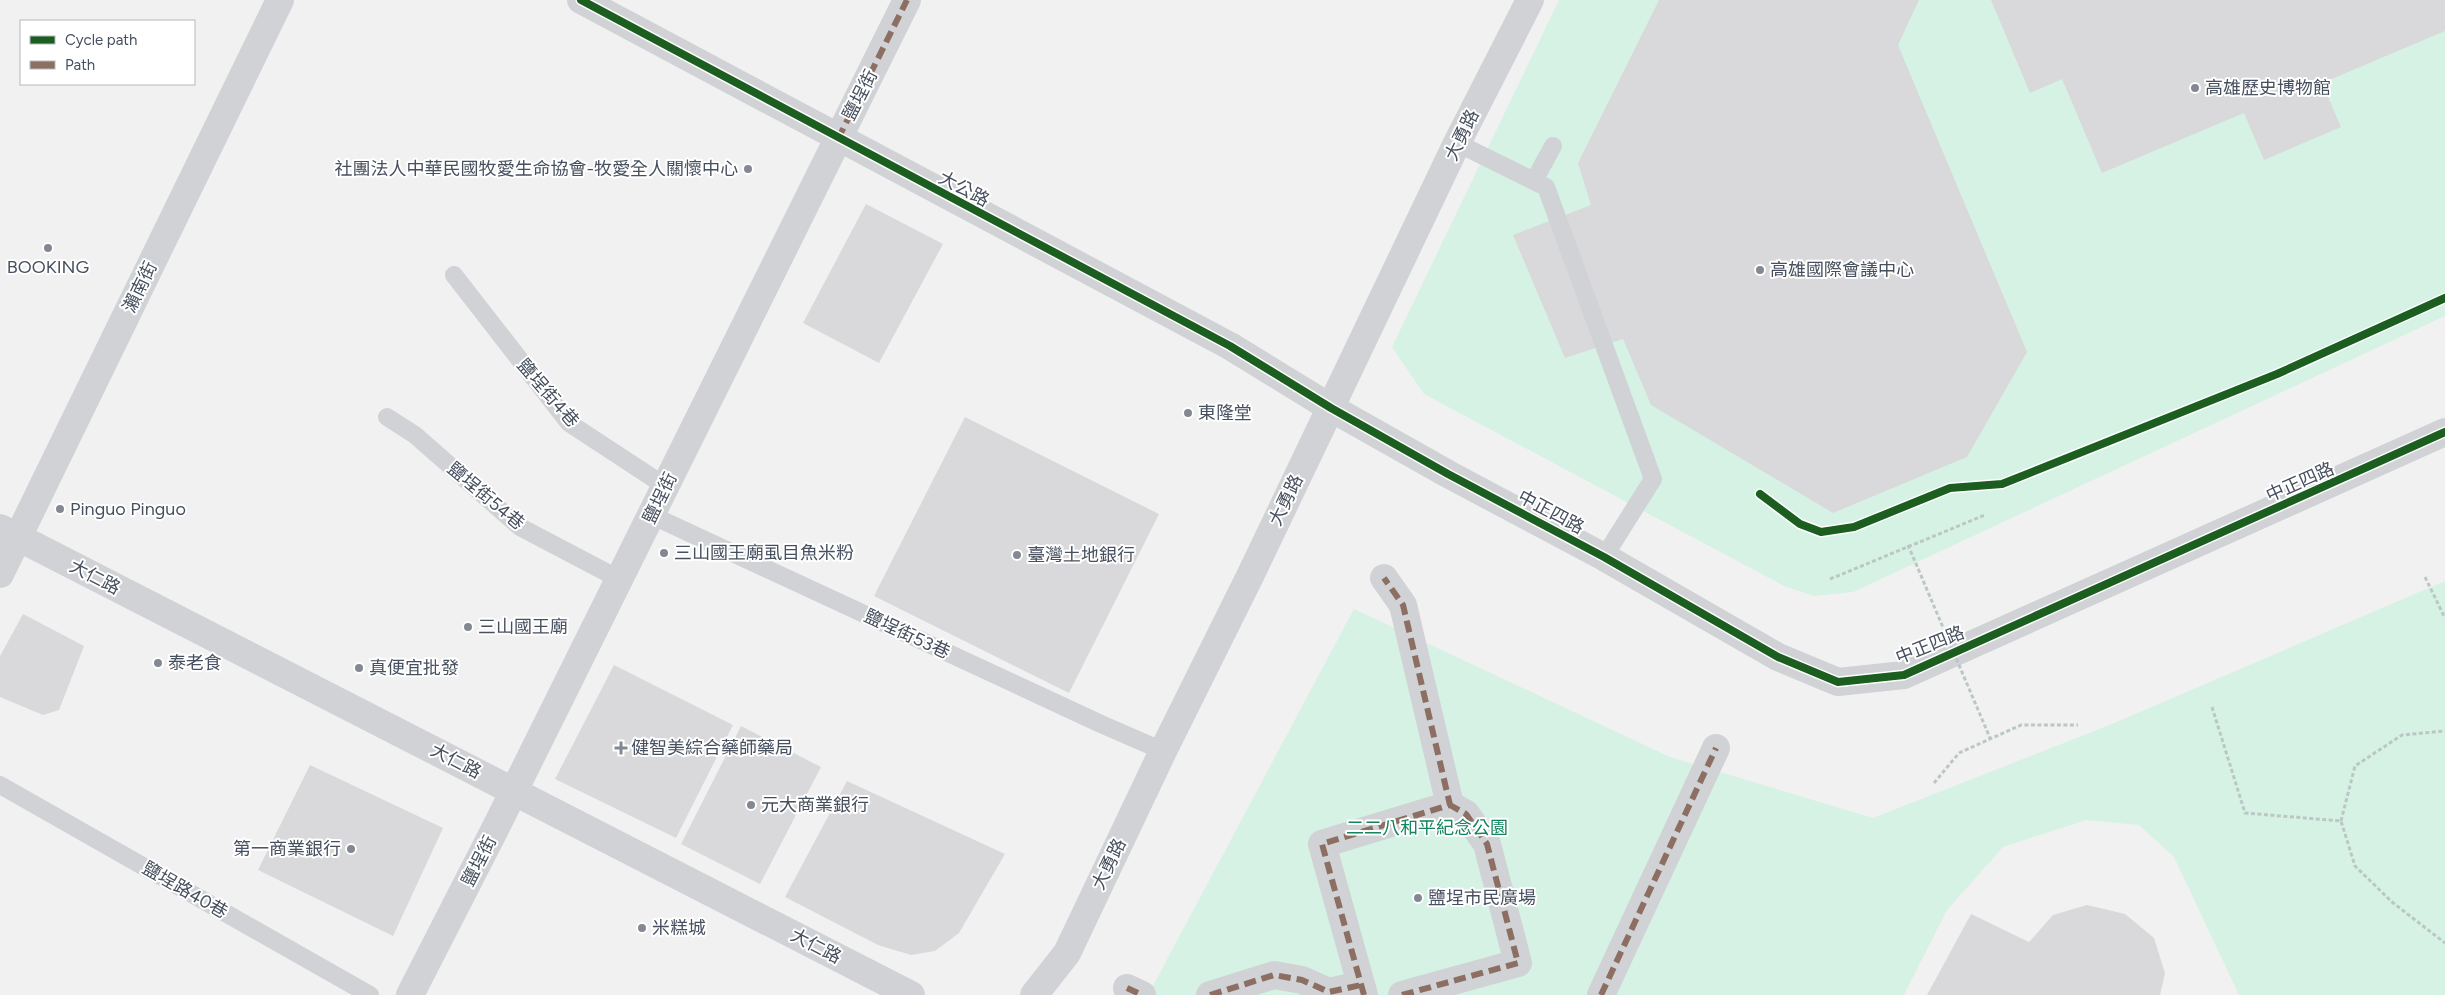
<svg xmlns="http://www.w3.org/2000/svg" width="2445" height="995" font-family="Figtree,'Noto Sans TC',sans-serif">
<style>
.green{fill:#d5f2e4}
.building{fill:#d9d9db}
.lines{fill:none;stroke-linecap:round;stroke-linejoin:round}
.path{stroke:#bbc7c6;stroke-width:3;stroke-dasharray:4 2.5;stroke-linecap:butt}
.lane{stroke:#d0d2d5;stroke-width:18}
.street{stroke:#d0d2d5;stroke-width:28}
.secondary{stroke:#d0d2d6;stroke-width:28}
.path-bridge{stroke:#bbc7c6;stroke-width:3;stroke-dasharray:4 2.5;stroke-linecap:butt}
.quiet{stroke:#8d6e63;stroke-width:6;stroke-dasharray:12 6;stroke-linecap:butt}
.cycleway-casing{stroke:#fff;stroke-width:11}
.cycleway{stroke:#1b5e20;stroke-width:8}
.poi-dot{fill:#838892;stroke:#fff;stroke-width:2}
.labels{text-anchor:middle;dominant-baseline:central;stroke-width:4;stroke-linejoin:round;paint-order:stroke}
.poi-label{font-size:18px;fill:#47505f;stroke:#fff;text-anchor:start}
.street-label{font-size:18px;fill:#47505f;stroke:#fff}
.park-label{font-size:18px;fill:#13855e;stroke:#fff}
</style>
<rect width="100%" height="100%" fill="#f2f1f1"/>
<path class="green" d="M 1559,0 L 2445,0 L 2445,316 L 1853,592 L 1814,596 L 1784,586 L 1424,394 L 1392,347 Z
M 2445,581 L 2445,995 L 2239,995 L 2174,857 L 2139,825 L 2086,820 L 2003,847 L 1947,910 L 1904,995 L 1148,995 L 1354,609 L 1670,757 L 1873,818 L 2112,724 Z"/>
<path class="building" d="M 1659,0 L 1919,0 L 1898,45 L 2027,352 L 1967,457 L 1833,513 L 1651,405 L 1623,339 L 1565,358 L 1513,235 L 1591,205 L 1578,163 Z
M 1991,0 L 2445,0 L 2445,31 L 2322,83 L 2341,127 L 2264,160 L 2244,113 L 2102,173 L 2062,79 L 2030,93 Z
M 866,204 L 943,244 L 879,363 L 803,323 Z
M 965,417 L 1159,514 L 1069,693 L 874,596 Z
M 23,614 L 84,646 L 59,710 L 43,715 L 0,697 L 0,656 Z
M 614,665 L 733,725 L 676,838 L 555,779 Z
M 741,726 L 821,767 L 760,884 L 681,844 Z
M 310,765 L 443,828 L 393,936 L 258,870 Z
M 847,781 L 1005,854 L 959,933 L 935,951 L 911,955 L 878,945 L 785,897 Z
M 2087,905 L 2125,914 L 2154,938 L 2165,973 L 2160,995 L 1927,995 L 1971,914 L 2029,942 L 2053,915 Z"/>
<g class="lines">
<path class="path" d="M 2425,577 L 2445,618
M 1830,579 L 1985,515
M 2212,707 L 2245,813 L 2341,821 L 2355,866 L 2392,902 L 2445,943
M 1934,783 L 1959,753 L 2021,725 L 2078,725
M 2341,821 L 2355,766 L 2402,735 L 2445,731"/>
<path class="lane" d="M 1457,143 L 1546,187 L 1653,479 L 1604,557
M 1534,181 L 1553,146
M 454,275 L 569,423 L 665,486
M 387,417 L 415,435 L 520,527 L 619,579
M 651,515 L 1101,724 L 1163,751
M 0,785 L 370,995"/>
<path class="street" d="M 581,0 L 1230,346 L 1331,408
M 0,528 L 911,995
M 0,574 L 280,0
M 1127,988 L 1142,995
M 410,995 L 496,827 L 907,0
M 1034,995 L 1067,953 L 1163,751 L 1252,572 L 1457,143 L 1530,0
M 1210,995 L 1274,975 L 1302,980 L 1329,992 L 1361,985
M 1364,995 L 1322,844 L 1450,805 L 1403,605 L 1384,578
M 1402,995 L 1518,963 L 1487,844 L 1466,814 L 1450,805
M 1601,995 L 1716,748"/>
<path class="secondary" d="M 1331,408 L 1448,474 L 1604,557 L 1778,657 L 1838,682 L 1904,675 L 2445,432"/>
<path class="path-bridge" d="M 1908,545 L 1990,738"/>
<path class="quiet" d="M 838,139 L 907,0
M 1127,988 L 1142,995
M 1210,995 L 1274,975 L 1302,980 L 1329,992 L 1361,985
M 1364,995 L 1322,844 L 1450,805 L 1403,605 L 1384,578
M 1402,995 L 1518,963 L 1487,844 L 1466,814 L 1450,805
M 1601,995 L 1716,748"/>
<defs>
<path id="cycleway" d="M 581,0 L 1230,346 L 1331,408 L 1448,474 L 1604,557 L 1778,657 L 1838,682 L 1904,675 L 2445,432
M 1760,494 L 1800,524 L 1821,532 L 1854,527 L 1950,488 L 2002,484 L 2277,374 L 2445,298"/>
</defs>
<use href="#cycleway" class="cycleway-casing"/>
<use href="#cycleway" class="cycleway"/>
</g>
<g class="poi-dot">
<circle cx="2195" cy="88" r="5"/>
<circle cx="748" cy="169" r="5"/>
<circle cx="48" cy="248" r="5"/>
<circle cx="1760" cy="270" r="5"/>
<circle cx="1188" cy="413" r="5"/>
<circle cx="60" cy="509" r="5"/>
<circle cx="664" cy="553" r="5"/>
<circle cx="1017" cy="555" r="5"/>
<circle cx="468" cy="627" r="5"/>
<circle cx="158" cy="663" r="5"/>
<circle cx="359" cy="668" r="5"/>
<path d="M618.5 740.5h5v5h5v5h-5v5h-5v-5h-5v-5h5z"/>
<circle cx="751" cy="805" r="5"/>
<circle cx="351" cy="849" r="5"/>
<circle cx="1418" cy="898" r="5"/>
<circle cx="642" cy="928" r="5"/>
</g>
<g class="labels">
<g class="poi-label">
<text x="2205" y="88">高雄歷史博物館</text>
<text x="738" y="169" text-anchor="end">社團法人中華民國牧愛生命協會-牧愛全人關懷中心</text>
<text x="48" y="267" text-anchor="middle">BOOKING</text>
<text x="1770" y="270">高雄國際會議中心</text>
<text x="1198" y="413">東隆堂</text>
<text x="70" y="509">Pinguo Pinguo</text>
<text x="674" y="553">三山國王廟虱目魚米粉</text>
<text x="1027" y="555">臺灣土地銀行</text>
<text x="478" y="627">三山國王廟</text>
<text x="168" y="663">泰老食</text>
<text x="369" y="668">真便宜批發</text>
<text x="631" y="748">健智美綜合藥師藥局</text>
<text x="761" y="805">元大商業銀行</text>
<text x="341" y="849" text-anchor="end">第一商業銀行</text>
<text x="1428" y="898">鹽埕市民廣場</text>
<text x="652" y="928">米糕城</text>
</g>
<g class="street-label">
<text transform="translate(860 95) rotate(-63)">鹽埕街</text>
<text transform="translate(1462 135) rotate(-64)">大勇路</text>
<text transform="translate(964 189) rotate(28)">大公路</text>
<text transform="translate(140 287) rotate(-64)">瀨南街</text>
<text transform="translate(548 393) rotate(49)">鹽埕街4巷</text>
<text transform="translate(2300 482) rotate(-24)">中正四路</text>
<text transform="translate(486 496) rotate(40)">鹽埕街54巷</text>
<text transform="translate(660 498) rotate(-64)">鹽埕街</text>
<text transform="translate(1286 500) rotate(-64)">大勇路</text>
<text transform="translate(1551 512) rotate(28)">中正四路</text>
<text transform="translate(95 577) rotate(27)">大仁路</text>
<text transform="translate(907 634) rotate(25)">鹽埕街53巷</text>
<text transform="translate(1930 645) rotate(-22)">中正四路</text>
<text transform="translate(456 761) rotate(27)">大仁路</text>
<text transform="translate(479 861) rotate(-63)">鹽埕街</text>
<text transform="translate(1109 864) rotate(-64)">大勇路</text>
<text transform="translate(185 890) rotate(30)">鹽埕路40巷</text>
<text transform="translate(816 946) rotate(27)">大仁路</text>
</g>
<g class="park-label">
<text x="1427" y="828">二二八和平紀念公園</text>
</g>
</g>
<rect x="20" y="20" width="175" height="65" fill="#ffffff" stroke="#b5b9bf"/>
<rect x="30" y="36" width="25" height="8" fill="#1b5e20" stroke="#b5b9bf"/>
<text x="65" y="45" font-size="15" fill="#47505f">Cycle path</text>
<rect x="30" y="61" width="25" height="8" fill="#8d6e63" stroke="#b5b9bf"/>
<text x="65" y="70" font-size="15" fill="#47505f">Path</text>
</svg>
